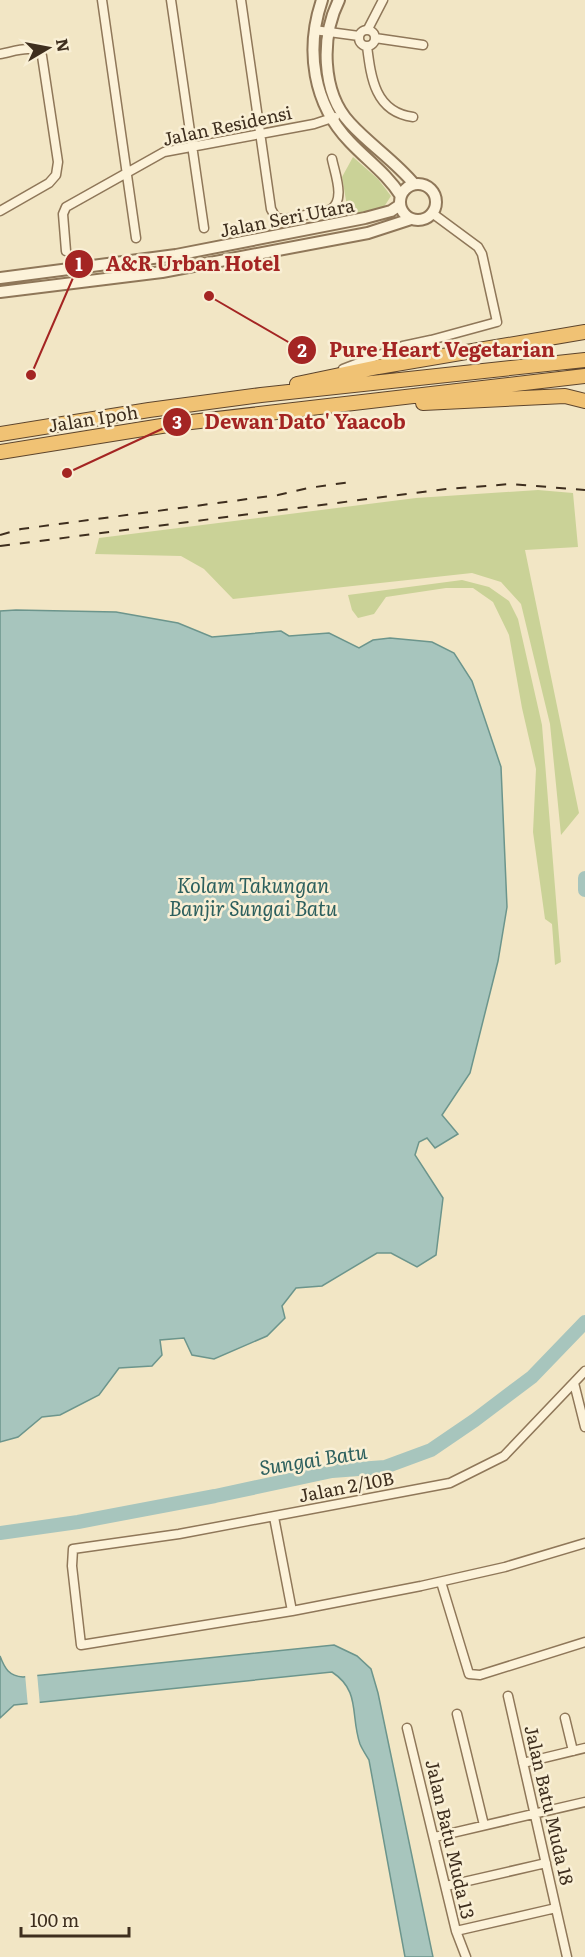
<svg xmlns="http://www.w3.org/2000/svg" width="585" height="1957" font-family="Literata,serif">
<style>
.green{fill:#cad297}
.water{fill:#a7c5bd;stroke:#6c958c;stroke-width:1.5}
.pier{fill:#f2e6c5}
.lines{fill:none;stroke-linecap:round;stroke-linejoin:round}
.river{stroke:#a7c5bd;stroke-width:14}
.minor-casing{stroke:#8f7759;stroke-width:11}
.tertiary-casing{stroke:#8f7759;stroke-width:14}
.trunk-casing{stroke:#5d452d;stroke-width:16}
.minor{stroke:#fcf2d9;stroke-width:8}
.tertiary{stroke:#fcf2d9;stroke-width:10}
.trunk{stroke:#f0c274;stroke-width:14}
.rail{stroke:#3e2e1e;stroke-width:2;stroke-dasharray:10 10;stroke-linecap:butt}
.labels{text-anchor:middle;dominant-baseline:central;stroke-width:5;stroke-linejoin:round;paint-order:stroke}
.street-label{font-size:18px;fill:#3e2e1e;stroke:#f9efd5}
.water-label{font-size:20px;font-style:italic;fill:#2c5f5d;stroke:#f9efd5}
.leader{fill:none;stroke:#a42523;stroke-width:2}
.callout-dot{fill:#a42523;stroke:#f9efd5;stroke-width:2}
.mark-label{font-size:18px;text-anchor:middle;font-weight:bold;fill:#fff}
.callout-label{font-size:20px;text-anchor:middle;font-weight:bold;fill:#a42523;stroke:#f9efd5;stroke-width:5;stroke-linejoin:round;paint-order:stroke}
</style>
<rect width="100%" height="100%" fill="#f2e6c5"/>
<path class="green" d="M 353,157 L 378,179 L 391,196 L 380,213 L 349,218 L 342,177 Z
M 538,490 L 573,493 L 578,547 L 525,550 L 579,813 L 561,835 L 550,724 L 521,604 L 501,582 L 472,573 L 233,599 L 204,569 L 181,556 L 95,554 L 99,538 L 416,498 Z
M 462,580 L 489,587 L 509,601 L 518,619 L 542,725 L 561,962 L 555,965 L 552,924 L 545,919 L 533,832 L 536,769 L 522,708 L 509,635 L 493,602 L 473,588 L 446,588 L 386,597 L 374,614 L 358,618 L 352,610 L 348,595 Z"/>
<path class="water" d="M 16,610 L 116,612 L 178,623 L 212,637 L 281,631 L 289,636 L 329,633 L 359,648 L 373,640 L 390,638 L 432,642 L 454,653 L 472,681 L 501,767 L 507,907 L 498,961 L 470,1073 L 442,1115 L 458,1134 L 435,1148 L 427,1138 L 419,1142 L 415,1155 L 443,1198 L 436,1255 L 417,1267 L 391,1253 L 377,1253 L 322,1286 L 296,1288 L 282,1306 L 285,1318 L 267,1336 L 214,1359 L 192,1355 L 184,1338 L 160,1340 L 162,1355 L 152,1366 L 119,1368 L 99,1395 L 60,1415 L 42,1417 L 18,1437 L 0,1442 L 0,611 Z
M 334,1645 L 357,1656 L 371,1669 L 378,1693 L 433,1957 L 405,1957 L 369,1760 C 366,1755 362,1749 360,1744 C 350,1715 361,1691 332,1672 L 14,1705 L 0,1718 L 0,1656 C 5,1669 9,1676 23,1677 Z"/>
<path class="pier" d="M 37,1673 L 40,1706 L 28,1707 L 25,1674 Z"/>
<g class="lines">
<path class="river" d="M 585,878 L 585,890
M 0,1533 L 78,1522 L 215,1496 L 332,1471 L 385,1467 L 431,1450 L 475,1420 L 532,1377 L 585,1322"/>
<defs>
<path id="minor" d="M 102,0 L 136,238
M 171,0 L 204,228
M 241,0 L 271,209 L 276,218 L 286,219 L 330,210 C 346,201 335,174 332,159
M 368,29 L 383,0
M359 38a8 8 0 1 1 16 0a8 8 0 1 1-16 0Z
M 314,30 L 359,36
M 375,38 L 423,45
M 367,46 C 371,78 375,112 413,117
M 0,54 C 13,52 35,43 42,56 L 58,162 L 56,175 L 49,183 L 0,211
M 66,251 L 63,214 L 66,207 L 164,152 L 314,124 L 335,117
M 431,340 L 497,322 L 482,254 L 478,247 L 432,213
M 343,369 L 403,346 L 431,340 L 422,348 L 421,354 L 427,359
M 585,1371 L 504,1456 L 450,1483 L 179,1534 L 73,1549 L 72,1566 L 81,1645 L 292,1611 L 421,1586 L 505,1567 L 585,1543
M 574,1383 L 585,1427
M 274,1517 L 292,1611
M 441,1582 L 469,1674 L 480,1675 L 585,1642
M 508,1696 L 567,1957
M 457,1714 L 484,1825
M 565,1718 L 573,1751
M 407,1728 L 456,1931 L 466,1957
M 523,1763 L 585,1748
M 435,1837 L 585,1802
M 446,1886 L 546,1863
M 456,1931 L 556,1908"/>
<path id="tertiary" d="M 322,0 C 305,50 313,104 350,142 C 368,161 387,174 401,196
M 339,0 C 321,36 321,92 350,123 C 370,145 395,161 414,184
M400 202a18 18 0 1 1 36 0a18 18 0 1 1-36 0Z
M 0,278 L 176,255 L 365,218 L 391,211 L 400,205
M 0,292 L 162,272 L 368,233 L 411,219"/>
<path id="trunk" d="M 297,384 L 378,367 L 585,332
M 423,403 L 565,396 L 585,401
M 0,434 L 149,410 L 261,395 L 585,360
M 0,452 L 174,424 L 585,376"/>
</defs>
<use href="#minor" class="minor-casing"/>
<use href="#tertiary" class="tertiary-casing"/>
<use href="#trunk" class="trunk-casing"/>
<use href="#minor" class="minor"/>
<use href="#tertiary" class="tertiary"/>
<use href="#trunk" class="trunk"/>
<path class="rail" d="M 0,535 L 21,529 L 278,495 L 308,488 L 351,482
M 0,546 L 446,489 L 511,484 L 585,490"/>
</g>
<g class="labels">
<g class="street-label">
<text transform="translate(227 125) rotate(-12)">Jalan Residensi</text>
<text transform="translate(287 217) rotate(-11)">Jalan Seri Utara</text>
<text transform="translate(93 418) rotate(-9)">Jalan Ipoh</text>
<text transform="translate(346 1486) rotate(-11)">Jalan 2/10B</text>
<text transform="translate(550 1805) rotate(77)">Jalan Batu Muda 18</text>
<text transform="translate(451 1839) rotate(77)">Jalan Batu Muda 13</text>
</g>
<g class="water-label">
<text x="253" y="884">Kolam Takungan<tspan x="253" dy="23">Banjir Sungai Batu</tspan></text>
<text transform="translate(313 1458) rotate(-9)">Sungai Batu</text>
</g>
</g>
<path class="leader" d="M31 375L79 264M209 296L302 350M67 473L177 422"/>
<g class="callout-dot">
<circle cx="31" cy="375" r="6"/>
<circle cx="209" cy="296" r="6"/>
<circle cx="67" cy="473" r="6"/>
<circle cx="79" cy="264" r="15"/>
<circle cx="302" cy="350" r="15"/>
<circle cx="177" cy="422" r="15"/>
</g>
<g class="mark-label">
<text x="79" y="271">1</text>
<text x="302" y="357">2</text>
<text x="177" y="429">3</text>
</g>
<g class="callout-label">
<text x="193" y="271">A&amp;R Urban Hotel</text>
<text x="442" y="357">Pure Heart Vegetarian</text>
<text x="305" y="429">Dewan Dato' Yaacob</text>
</g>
<g transform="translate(48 48) rotate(80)" stroke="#f9efd5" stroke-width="4.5" paint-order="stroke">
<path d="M0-4.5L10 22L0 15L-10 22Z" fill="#3e2e1e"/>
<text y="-9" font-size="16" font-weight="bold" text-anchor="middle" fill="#3e2e1e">N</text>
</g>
<path d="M21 1927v9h108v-9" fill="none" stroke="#3e2e1e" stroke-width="3"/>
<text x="30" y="1927" font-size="18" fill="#3e2e1e" stroke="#f9efd5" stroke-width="4.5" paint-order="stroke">100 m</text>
</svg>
